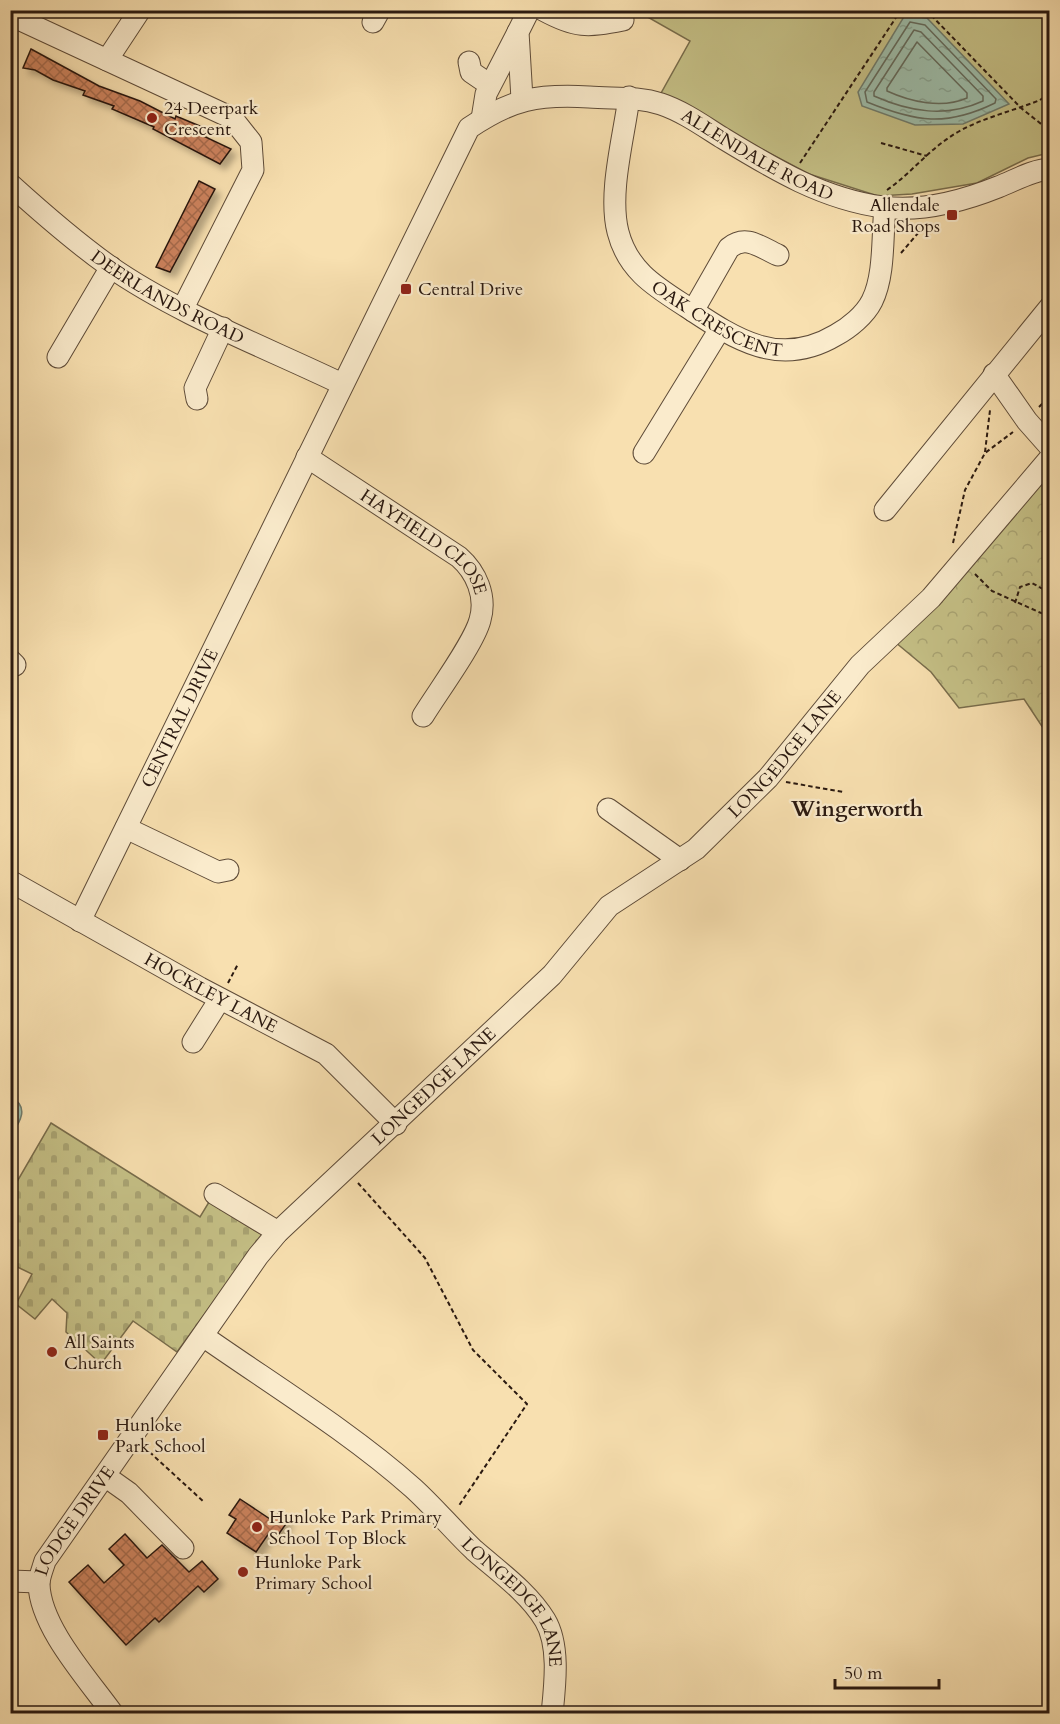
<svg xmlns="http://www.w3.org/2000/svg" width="1060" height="1724" font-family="Cardo,serif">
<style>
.forest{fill:url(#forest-crowns);stroke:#786c4b;stroke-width:1.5}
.cemetery{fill:url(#cemetery-stones);stroke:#786c4b;stroke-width:1.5}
.green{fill:#c5c086;stroke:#786c4b;stroke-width:1.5}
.water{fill:url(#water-ripples);stroke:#6f7b6c;stroke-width:1.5}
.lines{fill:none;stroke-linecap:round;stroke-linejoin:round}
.shore{stroke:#646b5d;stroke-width:1.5}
.building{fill:url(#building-cross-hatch);stroke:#2a1910;stroke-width:1.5;filter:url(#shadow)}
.minor-casing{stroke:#5e4b38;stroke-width:23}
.path{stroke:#2a1910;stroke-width:2;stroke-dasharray:4.5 3;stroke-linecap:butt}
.minor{stroke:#faebcc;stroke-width:21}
.poi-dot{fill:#8f2418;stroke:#faebcc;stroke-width:2}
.labels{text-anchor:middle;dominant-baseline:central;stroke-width:4.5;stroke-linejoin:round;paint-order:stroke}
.poi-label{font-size:18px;fill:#2a1910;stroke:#faebcc;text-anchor:start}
.street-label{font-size:18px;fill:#2a1910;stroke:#faebcc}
.quarter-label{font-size:21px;font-weight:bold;fill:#2a1910;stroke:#faebcc}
</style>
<defs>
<pattern id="forest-crowns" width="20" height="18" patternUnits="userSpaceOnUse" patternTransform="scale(1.5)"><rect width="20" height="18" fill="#c5c086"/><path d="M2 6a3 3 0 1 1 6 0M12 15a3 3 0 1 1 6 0" fill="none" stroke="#a9a473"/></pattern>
<pattern id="cemetery-stones" width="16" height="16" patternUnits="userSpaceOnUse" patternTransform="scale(1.5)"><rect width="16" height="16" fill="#c5c086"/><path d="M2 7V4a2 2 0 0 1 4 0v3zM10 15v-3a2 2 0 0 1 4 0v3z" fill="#a9a473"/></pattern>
<pattern id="water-ripples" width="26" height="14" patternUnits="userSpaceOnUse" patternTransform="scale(1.5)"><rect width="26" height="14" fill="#9dbdaa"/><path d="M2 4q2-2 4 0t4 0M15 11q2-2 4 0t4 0" fill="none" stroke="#87a291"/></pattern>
<pattern id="building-cross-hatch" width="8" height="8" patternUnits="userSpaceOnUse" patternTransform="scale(1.5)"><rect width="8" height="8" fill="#cb825d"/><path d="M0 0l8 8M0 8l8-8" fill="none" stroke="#a56a4b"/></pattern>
<filter id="shadow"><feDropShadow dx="5.5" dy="5.5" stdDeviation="3" flood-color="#0004"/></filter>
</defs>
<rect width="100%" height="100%" fill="#f8e0b0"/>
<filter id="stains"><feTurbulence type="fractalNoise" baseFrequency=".00333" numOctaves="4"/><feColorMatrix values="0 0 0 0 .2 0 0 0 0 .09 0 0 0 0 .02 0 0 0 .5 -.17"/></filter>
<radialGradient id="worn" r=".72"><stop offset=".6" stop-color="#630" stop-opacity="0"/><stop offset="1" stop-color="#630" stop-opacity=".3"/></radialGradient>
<path class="forest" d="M 1049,471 L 1049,737 L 1024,699 L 959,708 L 931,672 L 895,642 Z"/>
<path class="cemetery" d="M 51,1123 L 200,1217 L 209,1202 L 266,1237 L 218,1296 L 177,1352 L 133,1321 L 101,1364 L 66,1332 L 67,1313 L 52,1299 L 35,1319 L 16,1304 L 32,1274 L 11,1264 L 11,1235 L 15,1225 L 11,1222 L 11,1192 Z"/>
<path class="green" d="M 637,11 L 1049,11 L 1049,153 L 1028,158 L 977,183 L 912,194 L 878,196 L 809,174 L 660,95 L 690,41 Z"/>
<path class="water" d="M 905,15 L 927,18 L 1009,104 L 963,124 L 915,125 L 862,106 L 858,92 Z
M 11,1097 C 30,1107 20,1122 11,1136 Z"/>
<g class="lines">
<path class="shore" d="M 910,22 L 925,25 L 996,99 L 995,103 C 946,127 916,122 867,102 L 865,92 Z
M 914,30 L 921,32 L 983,96 L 983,101 C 946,118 910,112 874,96 L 874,92 Z
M 917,42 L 967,93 L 967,98 C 942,109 911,102 887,91 L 887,88 Z"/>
</g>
<path class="building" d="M 31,49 L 99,86 L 140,101 L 175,119 L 176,116 L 202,127 L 199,134 L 231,149 L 220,164 L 153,129 L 154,127 L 112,109 L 114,106 L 83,95 L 85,91 L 53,80 L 35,70 L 23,68 Z
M 199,181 L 215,189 L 170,272 L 156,267 Z
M 240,1499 L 273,1521 L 278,1514 L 288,1521 L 276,1538 L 269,1533 L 256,1552 L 227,1533 L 236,1519 L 229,1515 Z
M 125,1534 L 147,1558 L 162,1545 L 189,1572 L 202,1561 L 218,1579 L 204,1592 L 198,1586 L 159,1622 L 155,1618 L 126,1645 L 69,1582 L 88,1565 L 104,1583 L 124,1565 L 109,1549 Z"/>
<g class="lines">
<defs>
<g id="minor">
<path d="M 543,10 C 576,28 587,27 623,20"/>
<path d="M 10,15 L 232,118 L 251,142 L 253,170 L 183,308"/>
<path d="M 373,22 L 378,13 L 375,10"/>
<path d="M 107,60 L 140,10"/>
<path d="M 469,62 L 471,72 L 490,85"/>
<path id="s1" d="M 629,97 C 624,137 608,193 618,232 C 628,271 656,287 687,307 C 735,339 779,369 836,335 C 849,328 865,315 872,301 C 885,275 882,236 885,207"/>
<path d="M 522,99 L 518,32 L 529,10"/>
<path d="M 482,119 L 486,94 L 518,32"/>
<path id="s2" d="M 10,184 C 42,213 74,241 109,266 C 176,313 267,348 342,384"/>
<path d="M 693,311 L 729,248 C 746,234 760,247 778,255"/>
<path d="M 58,357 L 111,267"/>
<path d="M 994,374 L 1027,421 L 1050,447"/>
<path d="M 197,399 L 195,388 L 223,328"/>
<path d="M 644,453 L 720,329"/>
<path id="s3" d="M 307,457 L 459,557 C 476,572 487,596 480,620 C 474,643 437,693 423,716"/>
<path d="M 885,510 L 1050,307"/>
<path d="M 10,660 L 15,665"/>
<path d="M 608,809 L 680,860"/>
<path d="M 126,828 L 218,872 L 228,870"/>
<path id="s4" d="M 10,881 L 200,988 L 326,1054 L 396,1124"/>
<path id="s5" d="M 80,921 L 469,128 C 512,99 537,94 589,97 C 613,99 637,96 661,104 C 682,111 702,125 721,137 C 772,168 822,199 883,207 C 921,212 963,201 998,187 C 1014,181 1032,170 1050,169"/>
<path d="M 193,1042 L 220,999"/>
<path d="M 215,1194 L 278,1232"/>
<path id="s6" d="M 203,1336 C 273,1385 350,1432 413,1488 C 434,1507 453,1530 474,1550 C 498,1571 528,1592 545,1620 C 560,1645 555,1685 552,1714"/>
<path d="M 105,1476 L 129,1493 L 183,1548"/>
<path d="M 10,1581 L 39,1582"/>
<path id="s7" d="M 113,1714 C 88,1679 40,1627 39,1584 C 39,1577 43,1568 45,1561 L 258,1256 L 278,1232 L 552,975 L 609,906 L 696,849 L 768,778 L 860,665 L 931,598 L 1050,458"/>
</g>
</defs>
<use href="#minor" class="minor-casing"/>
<path class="path" d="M 926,10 L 1021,108 L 1050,131
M 881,143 L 927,156
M 800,163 L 901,10
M 887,190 C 910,174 927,152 950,137 C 976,119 1011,112 1040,100 L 1050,93
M 901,253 L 925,225
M 1039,407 L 1050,396
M 985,452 L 990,410
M 953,543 L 965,490 L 985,453 L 1013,432
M 975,574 L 992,591 L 1050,617
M 1015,603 L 1020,587 L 1032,583 L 1050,593
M 786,782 L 843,792
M 228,983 L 238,964
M 358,1183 L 425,1258 L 473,1350 L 527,1404 L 458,1507
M 144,1447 L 204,1502"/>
<use href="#minor" class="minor"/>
</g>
<g class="poi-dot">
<circle cx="152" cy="118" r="6"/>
<rect x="946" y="209" width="12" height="12" rx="3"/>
<rect x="400" y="283" width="12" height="12" rx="3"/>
<circle cx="52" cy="1352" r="6"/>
<rect x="97" y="1429" width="12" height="12" rx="3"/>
<circle cx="257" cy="1527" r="6"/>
<circle cx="243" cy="1572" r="6"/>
</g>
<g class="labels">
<g class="poi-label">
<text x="164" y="108">24 Deerpark<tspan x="164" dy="21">Crescent</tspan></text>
<text x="940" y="205" text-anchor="end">Allendale<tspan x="940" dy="21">Road Shops</tspan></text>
<text x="418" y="289">Central Drive</text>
<text x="64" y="1342">All Saints<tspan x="64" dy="21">Church</tspan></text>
<text x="115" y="1425">Hunloke<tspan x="115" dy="21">Park School</tspan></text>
<text x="269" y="1517">Hunloke Park Primary<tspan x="269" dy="21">School Top Block</tspan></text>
<text x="255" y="1562">Hunloke Park<tspan x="255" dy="21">Primary School</tspan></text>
</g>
<g class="street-label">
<text stroke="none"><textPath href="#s5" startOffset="1192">ALLENDALE ROAD</textPath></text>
<text stroke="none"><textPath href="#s2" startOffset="195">DEERLANDS ROAD</textPath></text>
<text stroke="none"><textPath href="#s1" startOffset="274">OAK CRESCENT</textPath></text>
<text stroke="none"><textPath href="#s3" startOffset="146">HAYFIELD CLOSE</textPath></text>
<text stroke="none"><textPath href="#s5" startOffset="226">CENTRAL DRIVE</textPath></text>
<text stroke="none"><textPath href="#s7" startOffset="1278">LONGEDGE LANE</textPath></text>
<text stroke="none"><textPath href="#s4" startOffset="230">HOCKLEY LANE</textPath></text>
<text stroke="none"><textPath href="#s7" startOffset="792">LONGEDGE LANE</textPath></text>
<text stroke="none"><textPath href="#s7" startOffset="225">LODGE DRIVE</textPath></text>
<text stroke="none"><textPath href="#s6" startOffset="414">LONGEDGE LANE</textPath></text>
</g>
<g class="quarter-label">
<text x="857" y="809">Wingerworth</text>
</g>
</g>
<rect width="1060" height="1724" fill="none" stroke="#f8e0b0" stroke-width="36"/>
<rect x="12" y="12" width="1036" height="1700" fill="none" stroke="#2a1910" stroke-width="3"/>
<rect x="18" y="18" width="1024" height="1688" fill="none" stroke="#2a1910" stroke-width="1.5"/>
<path d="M835 1679v9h104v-9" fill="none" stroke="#2a1910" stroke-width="3"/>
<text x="844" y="1679" font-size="18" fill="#2a1910" stroke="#faebcc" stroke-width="4.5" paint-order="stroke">50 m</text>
<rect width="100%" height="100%" filter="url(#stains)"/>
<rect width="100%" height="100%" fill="url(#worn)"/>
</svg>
